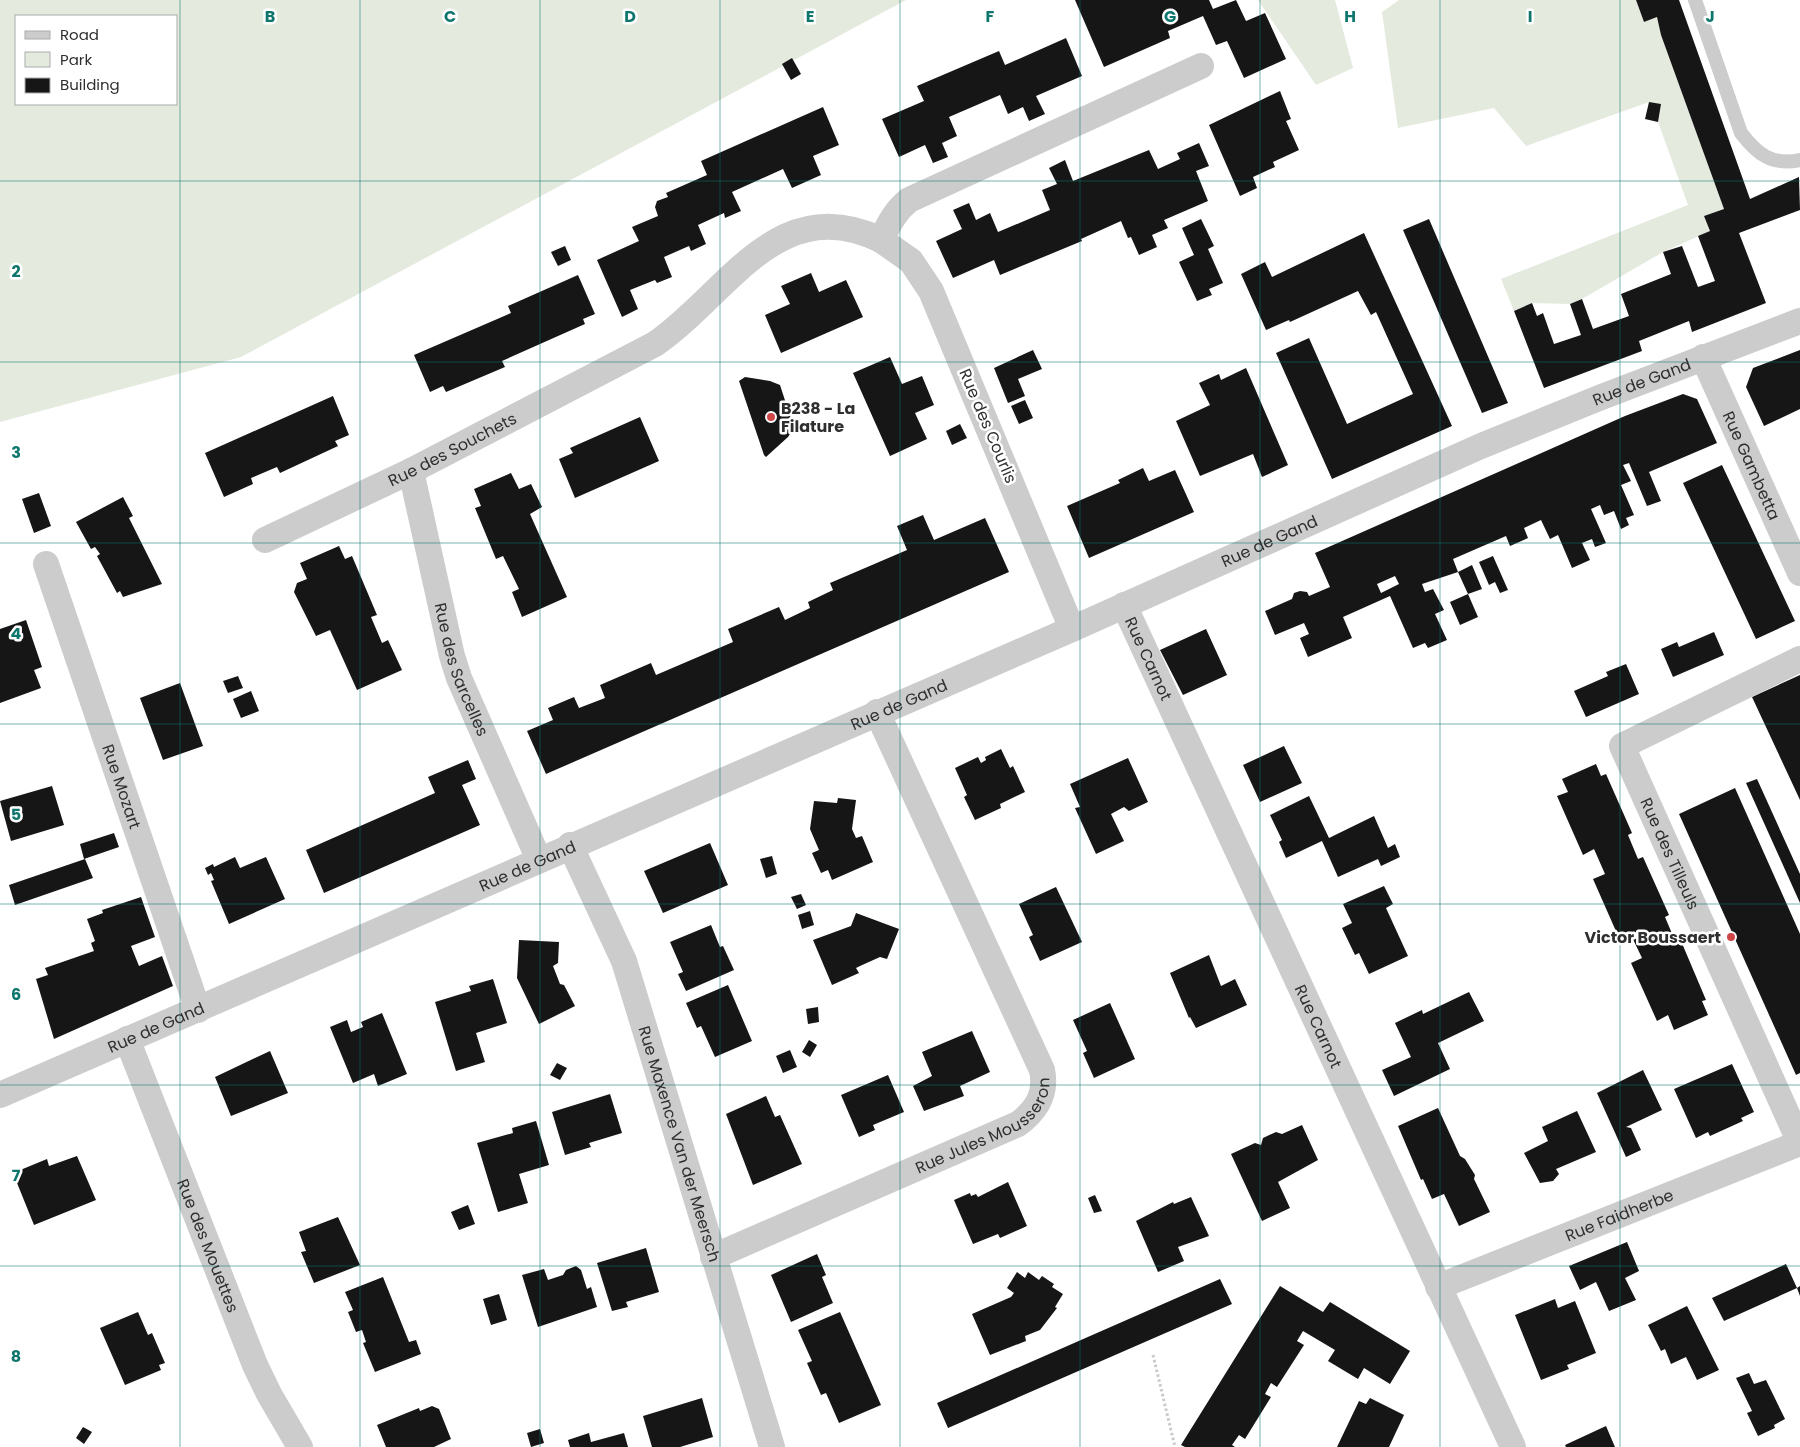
<svg xmlns="http://www.w3.org/2000/svg" width="1800" height="1447" font-family="Poppins,sans-serif">
<style>
.green{fill:#e4eade;fill-rule:evenodd}
.building{fill:#161616;fill-rule:evenodd}
.lines{fill:none;stroke-linecap:round;stroke-linejoin:round}
.path{stroke:#c9c9c9;stroke-width:3;stroke-dasharray:2.5 2.5;stroke-linecap:butt}
.service{stroke:#ccc;stroke-width:14}
.minor{stroke:#ccc;stroke-width:26}
.grid{fill:none;stroke:#0f766e;stroke-width:1;stroke-opacity:0.55}
.poi-dot{fill:#d14646;stroke:#fff;stroke-width:2}
.labels{text-anchor:middle;dominant-baseline:central;stroke-width:5;stroke-linejoin:round;paint-order:stroke}
.street-label{font-size:16px;fill:#2f2f2f;stroke:#fff}
.poi-label{font-size:16px;font-weight:bold;fill:#2f2f2f;stroke:#fff;text-anchor:start}
.grid-label{font-size:16px;text-anchor:middle;font-weight:bold;fill:#0f766e;stroke:#fff;stroke-width:5;stroke-linejoin:round;paint-order:stroke}
</style>
<rect width="100%" height="100%" fill="#fff"/>
<path class="green" d="M 0,0 L 906,0 L 241,357 L 0,422 ZM 16,16 L 176,16 L 176,104 L 16,104 Z
M 1258,0 L 1335,0 L 1353,68 L 1316,85 Z
M 1399,0 L 1636,0 L 1644,22 L 1657,17 L 1661,35 L 1724,209 L 1704,216 L 1710,231 L 1663,252 L 1582,299 L 1570,304 L 1532,303 L 1514,311 L 1501,279 L 1688,205 L 1658,122 L 1661,104 L 1649,102 L 1526,146 L 1494,108 L 1398,128 L 1382,12 Z"/>
<path class="building" d="M 1075,0 L 1209,0 L 1213,9 L 1236,0 L 1246,21 L 1265,13 L 1286,59 L 1244,78 L 1227,41 L 1216,45 L 1203,16 L 1168,31 L 1170,38 L 1104,67 Z
M 1636,0 L 1679,0 L 1750,199 L 1799,177 L 1800,210 L 1739,233 L 1766,303 L 1692,332 L 1689,321 L 1639,341 L 1642,351 L 1544,388 L 1514,311 L 1532,303 L 1537,316 L 1543,313 L 1554,344 L 1581,335 L 1570,304 L 1582,299 L 1593,329 L 1629,316 L 1621,294 L 1671,274 L 1663,252 L 1682,246 L 1698,287 L 1715,281 L 1698,236 L 1710,231 L 1704,216 L 1724,209 L 1661,35 L 1657,17 L 1644,22 Z
M 1066,38 L 1082,76 L 1036,96 L 1045,114 L 1029,121 L 1023,107 L 1008,114 L 1000,95 L 949,117 L 957,136 L 942,143 L 948,157 L 933,163 L 925,145 L 899,157 L 882,119 L 924,101 L 917,86 L 999,51 L 1005,65 Z
M 792,58 L 801,74 L 791,80 L 782,64 Z
M 1280,91 L 1291,119 L 1286,121 L 1299,150 L 1273,162 L 1275,167 L 1253,177 L 1257,188 L 1240,196 L 1209,125 Z
M 1649,102 L 1661,104 L 1658,122 L 1645,119 Z
M 823,107 L 839,145 L 813,156 L 821,175 L 792,188 L 783,169 L 732,192 L 741,211 L 725,218 L 724,213 L 698,225 L 706,244 L 691,251 L 689,246 L 664,257 L 672,277 L 657,283 L 655,280 L 630,290 L 638,309 L 622,317 L 597,260 L 639,241 L 632,227 L 658,216 L 655,207 L 657,201 L 668,197 L 666,193 L 707,175 L 701,161 Z
M 1199,143 L 1209,166 L 1196,171 L 1208,201 L 1164,220 L 1168,228 L 1152,235 L 1157,247 L 1139,255 L 1131,237 L 1128,238 L 1121,221 L 1081,239 L 1082,241 L 1000,275 L 994,260 L 953,278 L 936,241 L 962,229 L 953,210 L 969,203 L 976,220 L 990,213 L 998,232 L 1050,210 L 1042,190 L 1057,184 L 1049,168 L 1065,160 L 1073,181 L 1149,150 L 1158,169 L 1180,159 L 1177,153 Z
M 1201,219 L 1214,246 L 1208,249 L 1223,283 L 1209,289 L 1212,295 L 1197,301 L 1179,262 L 1194,255 L 1182,228 Z
M 1429,219 L 1508,403 L 1482,413 L 1403,230 Z
M 1364,233 L 1452,426 L 1332,479 L 1276,353 L 1309,338 L 1347,424 L 1413,394 L 1376,312 L 1371,315 L 1358,291 L 1290,322 L 1289,320 L 1266,330 L 1241,274 L 1265,262 L 1272,277 Z
M 565,246 L 571,260 L 558,266 L 551,252 Z
M 811,273 L 819,292 L 846,280 L 863,317 L 781,353 L 765,315 L 790,304 L 781,286 Z
M 578,275 L 595,314 L 583,319 L 585,324 L 502,361 L 505,367 L 446,392 L 443,386 L 430,392 L 414,355 L 511,313 L 508,306 Z
M 1033,350 L 1042,369 L 1018,379 L 1025,396 L 1008,403 L 994,368 Z
M 1800,350 L 1800,409 L 1764,426 L 1746,387 L 1753,368 Z
M 890,357 L 902,384 L 922,376 L 934,405 L 915,413 L 927,439 L 890,456 L 853,373 Z
M 1246,368 L 1288,465 L 1262,477 L 1253,454 L 1200,476 L 1176,421 L 1210,405 L 1199,383 L 1219,374 L 1221,380 Z
M 745,377 L 770,381 L 780,385 L 794,428 L 788,437 L 766,457 L 764,455 L 739,381 Z
M 1683,394 L 1697,399 L 1717,443 L 1649,472 L 1661,501 L 1647,506 L 1629,463 L 1623,465 L 1631,481 L 1621,485 L 1634,515 L 1626,518 L 1629,525 L 1621,529 L 1614,511 L 1604,515 L 1600,505 L 1591,509 L 1606,543 L 1595,547 L 1592,539 L 1582,543 L 1590,560 L 1572,568 L 1558,535 L 1550,539 L 1541,520 L 1524,528 L 1528,538 L 1510,546 L 1506,536 L 1453,559 L 1458,572 L 1422,584 L 1425,592 L 1433,589 L 1444,610 L 1435,614 L 1447,640 L 1428,648 L 1425,643 L 1413,648 L 1390,596 L 1343,617 L 1352,638 L 1308,657 L 1300,638 L 1309,634 L 1304,623 L 1275,635 L 1265,611 L 1292,599 L 1294,593 L 1300,591 L 1307,592 L 1309,596 L 1330,587 L 1315,553 L 1625,416 ZM 1395,576 L 1399,584 L 1381,593 L 1377,584 Z
M 333,396 L 349,435 L 335,441 L 338,446 L 280,473 L 277,467 L 251,478 L 253,484 L 224,497 L 205,453 Z
M 1025,400 L 1033,418 L 1019,424 L 1011,406 Z
M 640,417 L 659,461 L 575,498 L 559,459 L 573,453 L 570,448 Z
M 960,424 L 967,438 L 952,445 L 946,431 Z
M 1722,465 L 1795,621 L 1756,639 L 1683,483 Z
M 1143,468 L 1149,481 L 1175,470 L 1194,512 L 1089,558 L 1067,506 L 1120,483 L 1118,480 Z
M 511,473 L 519,489 L 531,484 L 542,507 L 530,514 L 567,597 L 522,617 L 512,592 L 519,589 L 503,556 L 496,559 L 475,508 L 481,506 L 474,489 Z
M 39,493 L 51,526 L 34,533 L 22,499 Z
M 123,497 L 133,516 L 129,518 L 162,584 L 123,597 L 120,591 L 117,593 L 97,556 L 100,554 L 95,547 L 91,549 L 76,522 Z
M 923,515 L 934,540 L 985,518 L 1009,572 L 546,774 L 527,731 L 553,720 L 548,708 L 574,697 L 579,708 L 605,698 L 600,685 L 651,663 L 656,675 L 733,642 L 728,629 L 779,607 L 785,620 L 810,608 L 808,602 L 833,590 L 830,583 L 907,550 L 897,526 Z
M 339,546 L 345,559 L 352,556 L 377,615 L 371,617 L 382,643 L 388,640 L 402,670 L 357,690 L 330,630 L 316,636 L 294,592 L 297,583 L 307,579 L 300,563 Z
M 1493,556 L 1508,590 L 1500,593 L 1495,582 L 1489,585 L 1479,562 Z
M 1472,565 L 1482,589 L 1468,594 L 1458,572 Z
M 1468,594 L 1478,617 L 1460,625 L 1450,602 Z
M 26,620 L 42,667 L 34,670 L 41,688 L 0,703 L 0,629 Z
M 1206,629 L 1227,675 L 1183,695 L 1160,650 Z
M 1714,632 L 1724,655 L 1673,677 L 1661,649 L 1677,642 L 1679,647 Z
M 1626,664 L 1639,694 L 1586,717 L 1574,691 L 1608,676 L 1606,672 Z
M 1800,675 L 1800,800 L 1752,697 Z
M 238,676 L 243,688 L 228,693 L 223,681 Z
M 180,683 L 203,746 L 163,760 L 140,698 Z
M 251,691 L 259,711 L 241,718 L 233,699 Z
M 1284,746 L 1302,783 L 1260,802 L 1243,765 Z
M 1001,749 L 1010,768 L 1013,766 L 1025,792 L 1000,804 L 1001,808 L 975,820 L 964,797 L 967,795 L 955,768 L 978,757 L 981,763 L 986,760 L 985,757 Z
M 1128,758 L 1148,802 L 1129,811 L 1124,807 L 1111,814 L 1124,841 L 1096,854 L 1075,808 L 1080,807 L 1070,784 Z
M 468,760 L 476,779 L 462,785 L 480,825 L 324,893 L 306,850 L 435,793 L 428,777 Z
M 1596,764 L 1601,776 L 1606,774 L 1632,833 L 1628,835 L 1638,859 L 1643,857 L 1669,915 L 1665,917 L 1676,943 L 1681,941 L 1706,1000 L 1702,1001 L 1708,1015 L 1674,1030 L 1668,1015 L 1657,1021 L 1631,963 L 1642,958 L 1630,933 L 1619,938 L 1593,879 L 1605,874 L 1594,849 L 1583,855 L 1557,796 L 1568,792 L 1562,779 Z
M 1757,779 L 1800,874 L 1800,903 L 1746,783 Z
M 52,786 L 64,825 L 11,841 L 0,801 Z
M 1735,788 L 1800,934 L 1800,1073 L 1796,1075 L 1679,814 Z
M 1309,796 L 1329,838 L 1374,816 L 1388,848 L 1395,844 L 1400,857 L 1381,866 L 1378,859 L 1338,877 L 1322,841 L 1286,858 L 1279,842 L 1282,840 L 1270,815 Z
M 838,798 L 856,800 L 852,829 L 856,838 L 862,836 L 873,862 L 832,880 L 828,870 L 821,873 L 812,853 L 819,850 L 810,829 L 814,801 L 837,803 Z
M 114,833 L 119,847 L 84,859 L 80,844 Z
M 710,843 L 728,885 L 663,913 L 644,871 Z
M 772,856 L 777,874 L 766,878 L 760,859 Z
M 235,857 L 240,868 L 266,857 L 285,899 L 229,924 L 211,881 L 214,880 L 211,873 L 208,875 L 205,868 L 213,864 L 214,867 Z
M 85,859 L 93,878 L 15,905 L 9,885 Z
M 1384,886 L 1393,904 L 1386,908 L 1408,956 L 1369,974 L 1359,953 L 1355,955 L 1342,928 L 1352,923 L 1343,904 Z
M 1056,887 L 1082,942 L 1040,961 L 1029,937 L 1033,935 L 1019,904 Z
M 801,894 L 806,905 L 797,909 L 791,897 Z
M 141,897 L 155,937 L 131,946 L 139,966 L 162,956 L 173,986 L 54,1039 L 36,979 L 48,975 L 45,968 L 94,951 L 91,943 L 95,941 L 87,919 L 103,913 L 102,910 Z
M 810,911 L 814,925 L 802,929 L 798,915 Z
M 856,913 L 899,929 L 887,959 L 880,957 L 860,966 L 856,968 L 859,973 L 832,985 L 813,940 L 851,926 Z
M 711,925 L 720,947 L 723,946 L 734,970 L 686,991 L 678,974 L 683,972 L 670,942 Z
M 519,940 L 559,942 L 558,963 L 553,966 L 560,984 L 564,985 L 575,1006 L 539,1024 L 517,978 Z
M 1209,955 L 1221,986 L 1235,979 L 1247,1005 L 1196,1028 L 1190,1017 L 1189,1018 L 1170,973 Z
M 493,979 L 507,1023 L 476,1033 L 485,1062 L 456,1071 L 435,1002 L 471,991 L 469,986 Z
M 728,985 L 752,1041 L 715,1057 L 701,1026 L 697,1028 L 686,1003 Z
M 1469,992 L 1484,1021 L 1438,1043 L 1450,1069 L 1394,1096 L 1382,1070 L 1411,1057 L 1395,1023 L 1422,1010 L 1423,1014 Z
M 1110,1003 L 1135,1059 L 1094,1078 L 1083,1053 L 1087,1051 L 1073,1020 Z
M 818,1007 L 819,1022 L 808,1024 L 806,1009 Z
M 382,1013 L 407,1074 L 378,1086 L 374,1074 L 353,1083 L 330,1027 L 347,1020 L 351,1032 L 363,1027 L 361,1022 Z
M 972,1031 L 990,1072 L 960,1086 L 964,1096 L 924,1111 L 913,1086 L 932,1076 L 922,1052 Z
M 809,1040 L 817,1045 L 810,1057 L 802,1052 Z
M 790,1050 L 797,1067 L 783,1073 L 776,1056 Z
M 270,1051 L 288,1093 L 231,1116 L 215,1077 Z
M 557,1063 L 567,1068 L 560,1080 L 550,1075 Z
M 1732,1064 L 1754,1112 L 1741,1118 L 1743,1121 L 1710,1136 L 1708,1132 L 1696,1138 L 1674,1089 Z
M 1643,1070 L 1662,1110 L 1626,1127 L 1631,1128 L 1641,1150 L 1626,1157 L 1597,1093 Z
M 888,1075 L 904,1112 L 873,1125 L 875,1130 L 859,1137 L 841,1095 Z
M 610,1094 L 622,1133 L 589,1143 L 591,1147 L 565,1155 L 552,1112 Z
M 766,1096 L 775,1117 L 780,1115 L 802,1164 L 753,1185 L 726,1114 Z
M 1438,1108 L 1460,1156 L 1465,1159 L 1475,1175 L 1474,1179 L 1490,1212 L 1459,1226 L 1444,1194 L 1432,1199 L 1423,1179 L 1421,1180 L 1398,1126 Z
M 1577,1111 L 1596,1152 L 1556,1169 L 1559,1174 L 1553,1181 L 1540,1183 L 1524,1153 L 1548,1141 L 1542,1127 Z
M 536,1121 L 549,1165 L 519,1174 L 528,1203 L 498,1212 L 477,1143 L 513,1133 L 512,1128 Z
M 1302,1125 L 1318,1160 L 1278,1182 L 1290,1208 L 1262,1221 L 1231,1154 L 1255,1143 L 1261,1145 L 1263,1138 L 1276,1132 L 1282,1134 Z
M 77,1156 L 96,1200 L 34,1225 L 13,1173 L 47,1159 L 49,1166 Z
M 1008,1182 L 1027,1226 L 1000,1238 L 998,1234 L 973,1244 L 954,1200 L 970,1193 L 971,1196 L 976,1194 L 978,1197 Z
M 1095,1195 L 1102,1211 L 1094,1213 L 1088,1198 Z
M 1191,1197 L 1209,1236 L 1178,1247 L 1184,1261 L 1158,1272 L 1136,1221 L 1173,1202 L 1174,1204 Z
M 468,1205 L 475,1224 L 459,1230 L 451,1212 Z
M 338,1217 L 360,1265 L 314,1283 L 301,1252 L 306,1251 L 299,1232 Z
M 1627,1242 L 1639,1271 L 1625,1278 L 1636,1300 L 1609,1311 L 1596,1282 L 1580,1290 L 1569,1266 Z
M 646,1248 L 659,1292 L 626,1302 L 628,1307 L 612,1311 L 597,1263 Z
M 817,1254 L 826,1275 L 822,1277 L 833,1303 L 791,1322 L 771,1275 Z
M 1786,1264 L 1797,1288 L 1800,1286 L 1800,1296 L 1797,1288 L 1724,1321 L 1712,1298 Z
M 576,1266 L 581,1270 L 587,1289 L 591,1287 L 597,1307 L 538,1327 L 522,1275 L 544,1269 L 548,1280 L 563,1275 L 566,1270 Z
M 1017,1272 L 1025,1278 L 1028,1272 L 1039,1280 L 1042,1276 L 1054,1284 L 1052,1287 L 1063,1294 L 1055,1307 L 1057,1308 L 1040,1330 L 1025,1336 L 1026,1341 L 990,1355 L 972,1314 L 1011,1297 L 1014,1293 L 1007,1288 Z
M 383,1277 L 409,1342 L 416,1340 L 421,1354 L 375,1372 L 363,1343 L 366,1342 L 362,1330 L 356,1332 L 348,1312 L 353,1310 L 345,1292 Z
M 1220,1279 L 1232,1304 L 948,1428 L 937,1403 Z
M 1280,1286 L 1323,1312 L 1330,1302 L 1410,1351 L 1390,1384 L 1364,1368 L 1358,1379 L 1328,1361 L 1335,1350 L 1303,1331 L 1297,1341 L 1304,1345 L 1277,1387 L 1271,1383 L 1265,1394 L 1271,1397 L 1245,1439 L 1239,1435 L 1232,1445 L 1235,1447 L 1185,1447 L 1181,1445 Z
M 499,1294 L 507,1320 L 491,1325 L 483,1299 Z
M 1555,1299 L 1558,1308 L 1575,1301 L 1596,1353 L 1567,1365 L 1569,1369 L 1541,1380 L 1515,1315 Z
M 1687,1306 L 1719,1370 L 1697,1380 L 1686,1357 L 1671,1364 L 1665,1349 L 1661,1351 L 1648,1325 Z
M 138,1312 L 148,1335 L 152,1333 L 165,1363 L 159,1365 L 161,1370 L 125,1385 L 100,1328 Z
M 840,1312 L 881,1405 L 839,1423 L 826,1393 L 821,1395 L 807,1363 L 812,1361 L 798,1330 Z
M 1749,1373 L 1754,1384 L 1766,1380 L 1785,1419 L 1774,1425 L 1775,1428 L 1758,1436 L 1747,1413 L 1752,1411 L 1736,1378 Z
M 702,1398 L 713,1437 L 680,1447 L 652,1447 L 643,1416 Z
M 1370,1398 L 1404,1415 L 1389,1447 L 1337,1447 L 1359,1401 L 1366,1404 Z
M 432,1406 L 439,1409 L 451,1439 L 434,1447 L 386,1447 L 377,1425 L 419,1408 L 420,1411 Z
M 1606,1426 L 1615,1447 L 1566,1447 L 1565,1445 Z
M 83,1427 L 92,1432 L 84,1444 L 76,1438 Z
M 540,1429 L 544,1443 L 531,1447 L 527,1433 Z
M 589,1433 L 591,1442 L 624,1433 L 628,1447 L 570,1447 L 568,1440 Z"/>
<g class="lines">
<path class="path" d="M 1153,1355 L 1175,1447"/>
<path class="service" d="M 1695,0 L 1741,133 C 1757,154 1772,166 1800,160"/>
<g class="minor">
<path id="s1" d="M 1703,357 L 1800,573"/>
<path id="s2" d="M 411,471 L 452,656 L 459,678 L 539,860"/>
<path id="s3" d="M 265,540 L 411,471 L 655,344 C 728,294 777,190 881,240"/>
<path id="s4" d="M 46,564 L 198,1010"/>
<path id="s5" d="M 1124,605 L 1513,1447"/>
<path d="M 1072,629 L 931,291 L 911,261 L 881,240 C 889,224 895,211 909,200 L 1201,66"/>
<path id="s6" d="M 1800,659 L 1622,746 L 1800,1143"/>
<path id="s7" d="M 570,845 L 624,961 L 772,1447"/>
<path id="s8" d="M 127,1039 L 255,1365 L 269,1394 L 300,1447"/>
<path id="s9" d="M 0,1095 L 1072,629 L 1481,446 L 1599,398 L 1800,321"/>
<path id="s10" d="M 713,1257 L 1018,1124 C 1037,1110 1047,1094 1042,1070 L 877,712"/>
<path id="s11" d="M 1438,1287 L 1800,1143"/>
</g>
</g>
<path class="grid" d="M 180,0 L 180,1447M 360,0 L 360,1447M 540,0 L 540,1447M 720,0 L 720,1447M 900,0 L 900,1447M 1080,0 L 1080,1447M 1260,0 L 1260,1447M 1440,0 L 1440,1447M 1620,0 L 1620,1447M 0,181 L 1800,181M 0,362 L 1800,362M 0,543 L 1800,543M 0,724 L 1800,724M 0,904 L 1800,904M 0,1085 L 1800,1085M 0,1266 L 1800,1266"/>
<g class="poi-dot">
<circle cx="771" cy="417" r="5"/>
<circle cx="1731" cy="937" r="5"/>
</g>
<g class="labels">
<g class="street-label">
<text stroke="none"><textPath href="#s9" startOffset="1790">Rue de Gand</textPath></text>
<text transform="translate(988 426) rotate(67)">Rue des Courlis</text>
<text stroke="none"><textPath href="#s3" startOffset="208">Rue des Souchets</textPath></text>
<text stroke="none"><textPath href="#s1" startOffset="119">Rue Gambetta</textPath></text>
<text stroke="none"><textPath href="#s9" startOffset="1385">Rue de Gand</textPath></text>
<text stroke="none"><textPath href="#s5" startOffset="59">Rue Carnot</textPath></text>
<text stroke="none"><textPath href="#s2" startOffset="205">Rue des Sarcelles</textPath></text>
<text stroke="none"><textPath href="#s9" startOffset="980">Rue de Gand</textPath></text>
<text stroke="none"><textPath href="#s4" startOffset="235">Rue Mozart</textPath></text>
<text stroke="none"><textPath href="#s6" startOffset="316">Rue des Tilleuls</textPath></text>
<text stroke="none"><textPath href="#s9" startOffset="575">Rue de Gand</textPath></text>
<text stroke="none"><textPath href="#s5" startOffset="464">Rue Carnot</textPath></text>
<text stroke="none"><textPath href="#s9" startOffset="170">Rue de Gand</textPath></text>
<text stroke="none"><textPath href="#s10" startOffset="305">Rue Jules Mousseron</textPath></text>
<text stroke="none"><textPath href="#s7" startOffset="319">Rue Maxence Van der Meersch</textPath></text>
<text stroke="none"><textPath href="#s11" startOffset="195">Rue Faidherbe</textPath></text>
<text stroke="none"><textPath href="#s8" startOffset="222">Rue des Mouettes</textPath></text>
</g>
<g class="poi-label">
<text x="781" y="408">B238 - La<tspan x="781" dy="18">Filature</tspan></text>
<text x="1721" y="937" text-anchor="end">Victor Boussaert</text>
</g>
</g>
<g class="grid-label">
<text x="270" y="22">B</text>
<text x="450" y="22">C</text>
<text x="630" y="22">D</text>
<text x="810" y="22">E</text>
<text x="990" y="22">F</text>
<text x="1170" y="22">G</text>
<text x="1350" y="22">H</text>
<text x="1530" y="22">I</text>
<text x="1710" y="22">J</text>
<text x="16" y="277">2</text>
<text x="16" y="458">3</text>
<text x="16" y="639">4</text>
<text x="16" y="820">5</text>
<text x="16" y="1000">6</text>
<text x="16" y="1181">7</text>
<text x="16" y="1362">8</text>
</g>
<rect x="15" y="15" width="162" height="90" fill="#ffffff" stroke="#acacac"/>
<rect x="25" y="31" width="25" height="8" fill="#cccccc" stroke="#acacac"/>
<text x="60" y="40" font-size="15" fill="#2f2f2f">Road</text>
<rect x="25" y="52" width="25" height="15" fill="#e4eade" stroke="#acacac"/>
<text x="60" y="65" font-size="15" fill="#2f2f2f">Park</text>
<rect x="25" y="78" width="25" height="15" fill="#161616" stroke="#acacac"/>
<text x="60" y="90" font-size="15" fill="#2f2f2f">Building</text>
</svg>
